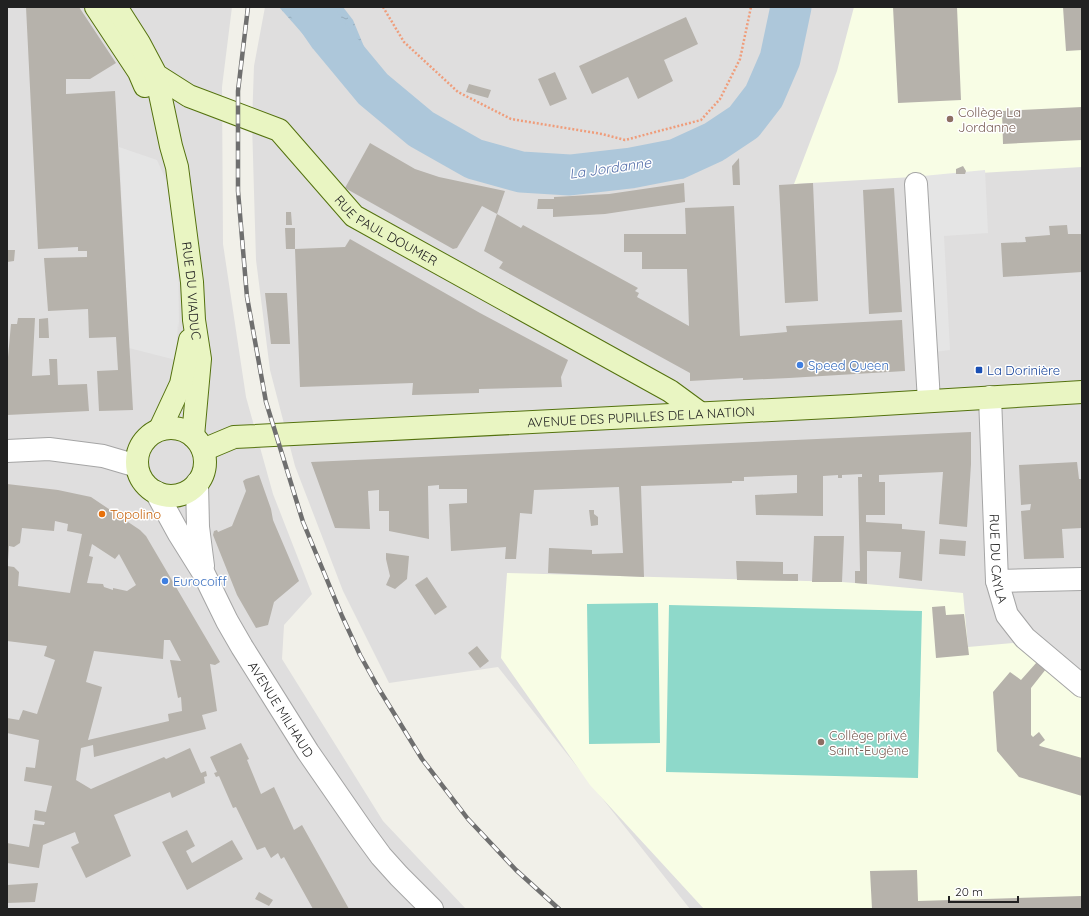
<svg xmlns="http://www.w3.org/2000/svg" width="1089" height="916" font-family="Quicksand,sans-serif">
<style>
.residential{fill:#dfdede}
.education{fill:#f8fde5}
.pitch{fill:#8ed9ca}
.parking{fill:#e5e5e5}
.water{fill:url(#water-ripples)}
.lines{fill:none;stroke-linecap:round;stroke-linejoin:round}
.river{stroke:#adc7da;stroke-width:41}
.building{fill:#b6b2ab;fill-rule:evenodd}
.minor-casing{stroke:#a5a5a5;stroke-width:24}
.tertiary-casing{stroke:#a5a5a5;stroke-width:24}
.secondary-casing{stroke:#54720e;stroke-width:24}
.path{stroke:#ef9d7b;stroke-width:2.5;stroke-dasharray:2 2;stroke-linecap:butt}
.minor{stroke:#fff;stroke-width:22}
.tertiary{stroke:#fff;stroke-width:22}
.secondary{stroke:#e9f5c2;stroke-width:22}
.rail-casing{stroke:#6f6f6f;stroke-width:4.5}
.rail{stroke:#fff;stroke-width:3;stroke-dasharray:9;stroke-linecap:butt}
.education-dot{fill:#8d6e63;stroke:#fff;stroke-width:1.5}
.shop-dot{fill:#3f7fe0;stroke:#fff;stroke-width:1.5}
.transit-dot{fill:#1a4fb4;stroke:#fff;stroke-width:1.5}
.food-dot{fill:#e8710a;stroke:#fff;stroke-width:1.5}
.labels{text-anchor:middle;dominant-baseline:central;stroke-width:3;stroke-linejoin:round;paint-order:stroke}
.education-label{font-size:13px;fill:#785e54;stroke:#fff;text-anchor:start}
.street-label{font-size:13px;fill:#212121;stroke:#fff}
.shop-label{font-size:13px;fill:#366cbe;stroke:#fff;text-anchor:start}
.transit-label{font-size:13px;fill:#164399;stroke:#fff;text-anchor:start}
.food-label{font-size:13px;fill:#c56008;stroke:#fff;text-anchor:start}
.water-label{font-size:14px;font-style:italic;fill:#546faa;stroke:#fff}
</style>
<defs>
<pattern id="water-ripples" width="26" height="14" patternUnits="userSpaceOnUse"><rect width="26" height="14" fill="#adc7da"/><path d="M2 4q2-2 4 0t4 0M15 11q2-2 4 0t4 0" fill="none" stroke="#95abbb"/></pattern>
</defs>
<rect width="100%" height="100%" fill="#f1f0e9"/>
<path class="residential" d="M 7,7 L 232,7 L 222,87 L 223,244 L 246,397 L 273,494 L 312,594 L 284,625 L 282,659 L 383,821 L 466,909 L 7,909 Z
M 265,7 L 1082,7 L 1082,909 L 690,909 L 498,667 L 389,683 L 343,591 L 295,466 L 270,370 L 256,260 L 252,123 L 254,66 Z"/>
<path class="education" d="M 854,7 L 1082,7 L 1082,167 L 794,184 L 837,71 Z
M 507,573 L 842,582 L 867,584 L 963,593 L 968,647 L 1013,643 L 1082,698 L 1082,909 L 704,909 L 590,785 L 501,658 Z"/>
<path class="pitch" d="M 658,603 L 660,743 L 589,744 L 587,604 Z
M 669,605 L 922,611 L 918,778 L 666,772 Z"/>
<path class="parking" d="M 119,147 L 157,160 L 170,189 L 178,240 L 179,329 L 178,322 L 176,360 L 129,348 Z
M 985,170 L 988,233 L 944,236 L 950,350 L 934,352 L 923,176 Z"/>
<path class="water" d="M 279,7 L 343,7 L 353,20 L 387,102 L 331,66 Z"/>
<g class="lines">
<path class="river" d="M 309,7 L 329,36 L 373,89 L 421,129 L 474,159 L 521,172 L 570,175 L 631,168 L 677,159 L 714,142 L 744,122 L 764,96 L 780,59 L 791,7"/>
</g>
<path class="building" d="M 26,7 L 79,7 L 116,63 L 90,79 L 66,79 L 66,94 L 115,91 L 133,410 L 99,411 L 97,371 L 118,370 L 116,337 L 89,338 L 88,309 L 48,311 L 44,258 L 87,257 L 87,251 L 78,251 L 78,247 L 38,249 Z
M 893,7 L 957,7 L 961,100 L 898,103 Z
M 1063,7 L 1082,7 L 1082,50 L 1066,51 Z
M 686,17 L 698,44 L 664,60 L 673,81 L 638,99 L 628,77 L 592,94 L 579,66 Z
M 555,72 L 567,99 L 550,106 L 538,79 Z
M 469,84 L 491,90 L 488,98 L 466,92 Z
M 1082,107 L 1082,140 L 1003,144 L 1002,111 Z
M 370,143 L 415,169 L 439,177 L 505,191 L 497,214 L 482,206 L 457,248 L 453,249 L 345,188 Z
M 739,158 L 740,185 L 733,185 L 732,166 Z
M 963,166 L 966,171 L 965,174 L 956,174 L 956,169 Z
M 684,183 L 685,202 L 605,214 L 553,217 L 553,209 L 537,209 L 538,199 L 554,199 L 554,197 L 609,194 Z
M 813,183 L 818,301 L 785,303 L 779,185 Z
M 894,188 L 902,312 L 869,314 L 863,190 Z
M 734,206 L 740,336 L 787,332 L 786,326 L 902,320 L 905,371 L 789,378 L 743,380 L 743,378 L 690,381 L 690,373 L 499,268 L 503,262 L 484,251 L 497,214 L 521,228 L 523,225 L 638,288 L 635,291 L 639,293 L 637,297 L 689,326 L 687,269 L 642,269 L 642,252 L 624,252 L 624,234 L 686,234 L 685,208 Z
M 286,212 L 291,212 L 292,225 L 286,225 Z
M 1067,225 L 1068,234 L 1082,234 L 1082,272 L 1003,277 L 1001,243 L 1026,242 L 1025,237 L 1050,235 L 1049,226 Z
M 285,228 L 295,228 L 295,249 L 345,247 L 350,239 L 480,313 L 568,360 L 561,377 L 562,387 L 479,389 L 479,393 L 412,395 L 413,383 L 300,387 L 295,249 L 286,249 Z
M 7,250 L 15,250 L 14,261 L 7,262 Z
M 265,293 L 287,293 L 290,344 L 271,344 Z
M 18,318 L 35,318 L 32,376 L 50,375 L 49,359 L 57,359 L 58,385 L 87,384 L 89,411 L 7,415 L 7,368 L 11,324 L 17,324 Z
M 48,318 L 49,338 L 39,338 L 39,319 Z
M 971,432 L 971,464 L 967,527 L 939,524 L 943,472 L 879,475 L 879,482 L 885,482 L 885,515 L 866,515 L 866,522 L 902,524 L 902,529 L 925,531 L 922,581 L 899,578 L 901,552 L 867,551 L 867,584 L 855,583 L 855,571 L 860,571 L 858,477 L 862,477 L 862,474 L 842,475 L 842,478 L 838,478 L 838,475 L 823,476 L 823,516 L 756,515 L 755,495 L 797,493 L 797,475 L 744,477 L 744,481 L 732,481 L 732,483 L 641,486 L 644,577 L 548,573 L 549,548 L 592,550 L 592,554 L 623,553 L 619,487 L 534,490 L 532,514 L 520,513 L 516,559 L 505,559 L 506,547 L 451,551 L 449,504 L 467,503 L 467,489 L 439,489 L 439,485 L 428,486 L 429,539 L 389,531 L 389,511 L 379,511 L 379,490 L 368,491 L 370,529 L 335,528 L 311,462 Z
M 1077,462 L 1079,479 L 1082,479 L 1082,528 L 1062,529 L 1064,558 L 1024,559 L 1021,511 L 1030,510 L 1031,504 L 1021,505 L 1019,465 Z
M 259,475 L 271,509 L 273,520 L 299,581 L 274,602 L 268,625 L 256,628 L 237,595 L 213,535 L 214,531 L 217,530 L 218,532 L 232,526 L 246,491 L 243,481 L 246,479 Z
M 7,484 L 58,490 L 91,497 L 140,530 L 146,536 L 220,662 L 215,665 L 210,664 L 217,711 L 202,715 L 206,729 L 94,757 L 93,745 L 81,748 L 76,780 L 91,789 L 164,757 L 166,759 L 190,748 L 201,773 L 206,771 L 207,776 L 204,777 L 205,783 L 172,798 L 170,792 L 114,815 L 131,856 L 86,878 L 71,847 L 79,843 L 75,832 L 43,845 L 39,868 L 7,863 L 7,843 L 29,847 L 33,824 L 44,825 L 45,822 L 34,820 L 35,810 L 46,812 L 52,786 L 24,781 L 26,767 L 35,768 L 39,740 L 7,733 L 7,718 L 19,720 L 23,710 L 37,714 L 55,660 L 44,656 L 47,646 L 7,641 L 7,566 L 14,567 L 19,572 L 18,586 L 70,593 L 82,534 L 67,531 L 68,524 L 55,521 L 54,531 L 22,528 L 20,543 L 14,547 L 9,546 L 8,560 L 7,560 ZM 92,544 L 115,559 L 119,554 L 136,585 L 127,591 L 113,588 L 113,590 L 104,587 L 103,584 L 87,583 L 93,557 L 89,556 ZM 164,640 L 170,640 L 181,661 L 170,660 L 178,698 L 181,697 L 182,711 L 168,714 L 169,721 L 88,740 L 102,687 L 86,682 L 94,651 L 163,659 Z
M 589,510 L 594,510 L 594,514 L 598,517 L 598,525 L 591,526 Z
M 814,536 L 844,536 L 842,582 L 812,582 Z
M 940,539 L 966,541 L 965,556 L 939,554 Z
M 386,553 L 409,556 L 407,579 L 395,589 L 386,585 L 390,576 L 386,559 Z
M 736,561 L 783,562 L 783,574 L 798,574 L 798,581 L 737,580 Z
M 427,577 L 447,607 L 435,615 L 415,585 Z
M 945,606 L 946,615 L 964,614 L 969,655 L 936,658 L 932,607 Z
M 477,646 L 489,661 L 480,668 L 468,653 Z
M 1037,662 L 1046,669 L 1031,688 L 1031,735 L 1033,737 L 1039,732 L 1045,740 L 1039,745 L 1040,746 L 1082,758 L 1082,796 L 1019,777 L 997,751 L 993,692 L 1010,672 L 1021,680 Z
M 241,743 L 249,759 L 247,760 L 261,794 L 274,787 L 294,830 L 302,825 L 349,909 L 313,909 L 284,857 L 281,859 L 278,853 L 271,858 L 265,847 L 257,850 L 236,807 L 233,808 L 219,776 L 216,777 L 214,773 L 217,772 L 210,757 Z
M 187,830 L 195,846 L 186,851 L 192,863 L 232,840 L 243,859 L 187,890 L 162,842 Z
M 917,870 L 918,901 L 1082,896 L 1082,909 L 872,909 L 870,871 Z
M 38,883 L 35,902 L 7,903 L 7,885 Z
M 259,892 L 273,900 L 269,906 L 255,899 Z"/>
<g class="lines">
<defs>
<g id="minor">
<path d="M 916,184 L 929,401"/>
<path id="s1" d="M 990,397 L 997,581 L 1007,615 L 1025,638 L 1082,686"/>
<path d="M 997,581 L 1082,579"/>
</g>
<g id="tertiary">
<path d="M 7,451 L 49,449 L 103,456 L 137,466"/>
<path d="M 197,483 L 198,527 L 203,566"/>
<path id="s2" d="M 156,492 L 179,534 L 204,574 L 227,621 L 242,647 L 308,752 L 362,830 L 381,856 L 399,876 L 432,909"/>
</g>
<g id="secondary">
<path d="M 96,7 L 139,72 L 145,86"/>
<path id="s3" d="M 116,7 L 139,43 L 156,75 L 189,96 L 279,130 L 354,216 L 670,391 L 700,413"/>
<path id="s4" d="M 156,75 L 171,146 L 177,167 L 192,282 L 194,320 L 200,359 L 193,436"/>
<circle cx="171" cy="462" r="34"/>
<path d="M 160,429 L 181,384 L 190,340"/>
<path id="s5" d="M 203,450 L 234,437 L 850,406 L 1082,392"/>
</g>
</defs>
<use href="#minor" class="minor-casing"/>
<use href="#tertiary" class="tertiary-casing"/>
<use href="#secondary" class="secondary-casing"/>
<path class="path" d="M 383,7 L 404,42 L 458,92 L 511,119 L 602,134 L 625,140 L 701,120 L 720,99 L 740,59 L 751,7"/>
<use href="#minor" class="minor"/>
<use href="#tertiary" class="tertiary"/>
<use href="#secondary" class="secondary"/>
<defs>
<path id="rail" d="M 248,7 L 238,91 L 238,191 L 247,297 L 266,402 L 303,522 L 342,616 L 360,655 L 379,689 L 422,759 L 468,819 L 516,870 L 559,909"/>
</defs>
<use href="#rail" class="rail-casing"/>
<use href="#rail" class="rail"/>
</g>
<g class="education-dot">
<circle cx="950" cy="119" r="4"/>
<circle cx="821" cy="742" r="4"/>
</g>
<g class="shop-dot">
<circle cx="800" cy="365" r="4"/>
<circle cx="165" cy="581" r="4"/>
</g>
<rect class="transit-dot" x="975" y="366" width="8" height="8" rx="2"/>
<circle class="food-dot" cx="102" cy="514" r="4"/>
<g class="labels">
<g class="education-label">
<text x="958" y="112">Collège La<tspan x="958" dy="15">Jordanne</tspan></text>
<text x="829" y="735">Collège privé<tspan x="829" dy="15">Saint-Eugène</tspan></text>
</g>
<g class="street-label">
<text stroke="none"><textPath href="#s3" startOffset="363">RUE PAUL DOUMER</textPath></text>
<text stroke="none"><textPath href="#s4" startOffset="219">RUE DU VIADUC</textPath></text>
<text stroke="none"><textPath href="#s5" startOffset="441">AVENUE DES PUPILLES DE LA NATION</textPath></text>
<text stroke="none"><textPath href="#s1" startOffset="162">RUE DU CAYLA</textPath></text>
<text stroke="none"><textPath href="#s2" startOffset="251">AVENUE MILHAUD</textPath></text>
</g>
<g class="shop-label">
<text x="808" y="365">Speed Queen</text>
<text x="173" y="581">Eurocoiff</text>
</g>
<g class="transit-label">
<text x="987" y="370">La Dorinière</text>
</g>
<g class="food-label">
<text x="110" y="514">Topolino</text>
</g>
<g class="water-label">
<text transform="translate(610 168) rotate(-8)">La Jordanne</text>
</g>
</g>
<rect width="1089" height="916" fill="none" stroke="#212121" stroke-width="16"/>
<path d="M949 896v6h69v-6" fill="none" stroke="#212121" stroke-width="2"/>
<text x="955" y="896" font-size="12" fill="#212121" stroke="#ffffff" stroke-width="3" paint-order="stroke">20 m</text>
</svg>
